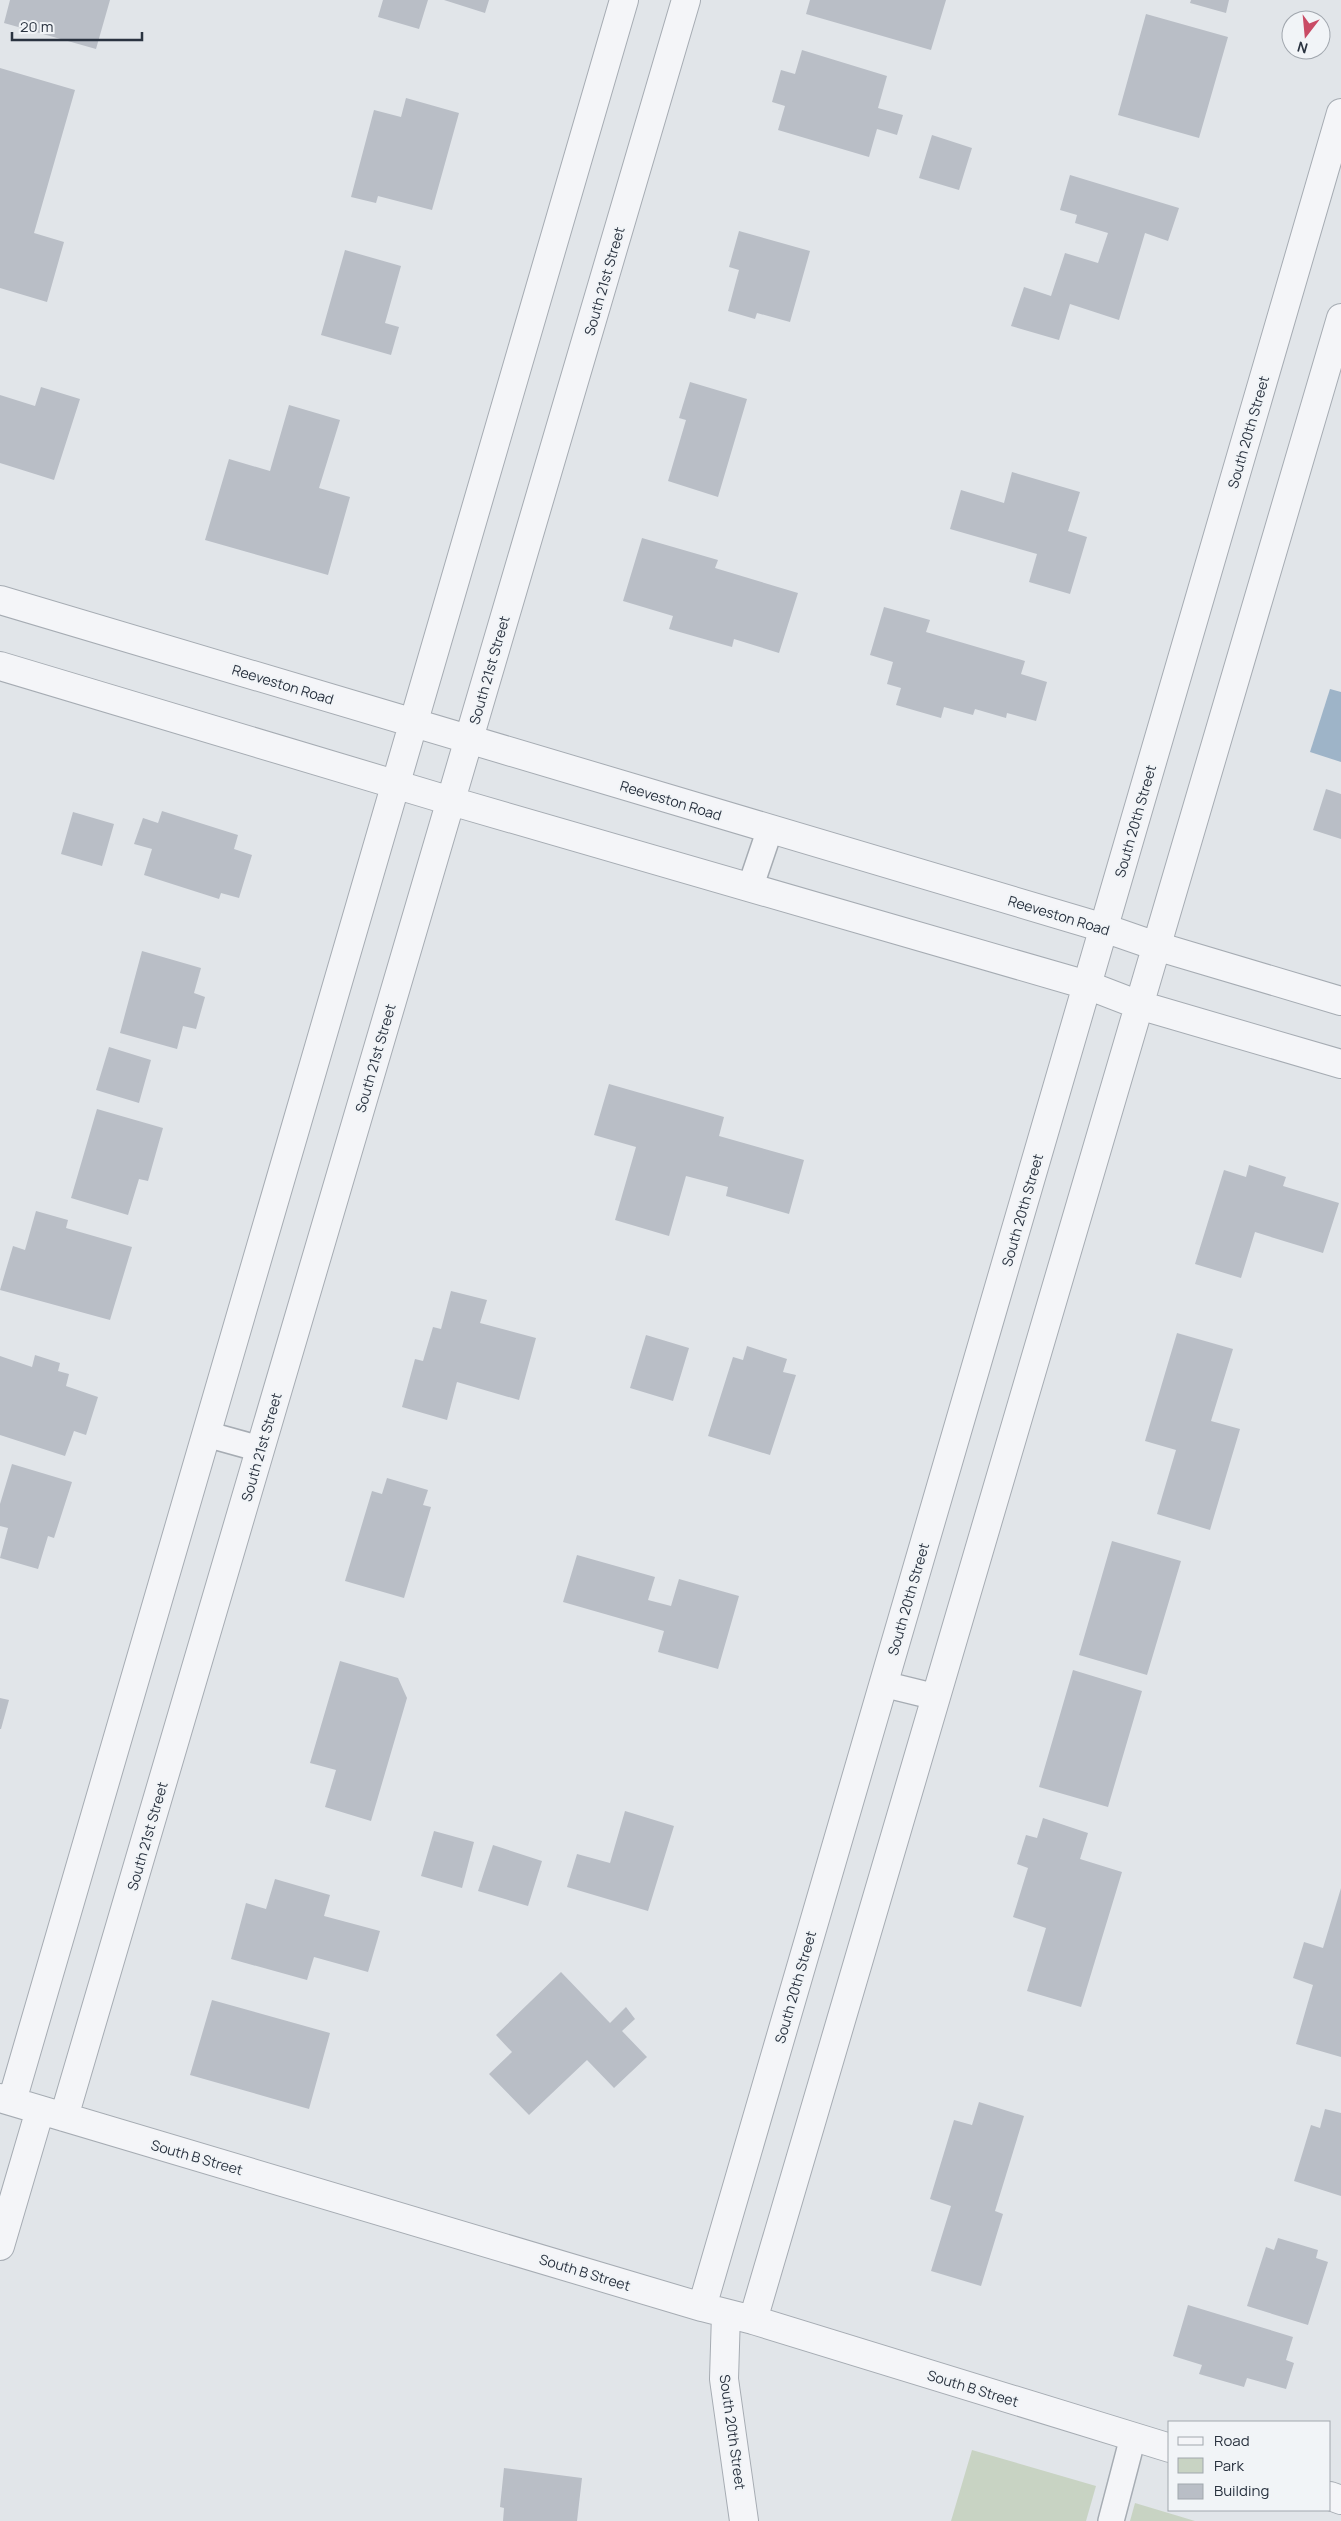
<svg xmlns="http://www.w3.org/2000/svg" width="1341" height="2521" font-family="Manrope,sans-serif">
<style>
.green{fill:#c8d3c3}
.water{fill:#9eb4c8}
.building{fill:#b9bec6}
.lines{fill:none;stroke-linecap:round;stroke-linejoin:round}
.service-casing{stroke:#a6acb3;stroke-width:28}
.minor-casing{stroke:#a6acb3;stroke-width:30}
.service{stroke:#f4f5f8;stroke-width:25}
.minor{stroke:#f4f5f8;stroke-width:28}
.labels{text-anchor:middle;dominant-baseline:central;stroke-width:4;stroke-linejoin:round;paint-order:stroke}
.street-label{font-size:14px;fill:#2a3340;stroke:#f1f4f7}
</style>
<rect width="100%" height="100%" fill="#e1e5e9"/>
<path class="green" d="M 972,2450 L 1096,2486 L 1086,2521 L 951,2521 Z
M 1135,2503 L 1195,2521 L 1130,2521 Z"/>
<path class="water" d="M 1330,689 L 1341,692 L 1341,762 L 1310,752 Z"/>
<path class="building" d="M 10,0 L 110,0 L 96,49 L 4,23 Z
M 383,0 L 428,0 L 419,29 L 378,17 Z
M 444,0 L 489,0 L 485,13 Z
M 810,0 L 946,0 L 931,50 L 806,14 Z
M 1191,0 L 1229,0 L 1226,13 L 1190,3 Z
M 1146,14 L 1228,37 L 1199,138 L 1118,115 Z
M 802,50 L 887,76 L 878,108 L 903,115 L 897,135 L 877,129 L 869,157 L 778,130 L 785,106 L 772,102 L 781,70 L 795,74 Z
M 0,68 L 75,90 L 34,233 L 64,242 L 47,302 L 0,288 Z
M 406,98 L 459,113 L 432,210 L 378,196 L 376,203 L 351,197 L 374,110 L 401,117 Z
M 932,135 L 972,148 L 959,190 L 919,178 Z
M 1070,175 L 1179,208 L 1168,241 L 1145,233 L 1119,320 L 1070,304 L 1059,340 L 1011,326 L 1024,287 L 1051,296 L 1065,253 L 1098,263 L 1108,233 L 1075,223 L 1077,215 L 1060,210 Z
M 739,231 L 810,251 L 790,322 L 757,313 L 755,319 L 728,311 L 739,270 L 729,267 Z
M 345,250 L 401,266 L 385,323 L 399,327 L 391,355 L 321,335 Z
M 690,382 L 747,399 L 718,497 L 668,481 L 686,420 L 679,418 Z
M 41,387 L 80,399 L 54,480 L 0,463 L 0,395 L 35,406 Z
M 289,405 L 340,420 L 319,488 L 350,497 L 328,575 L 205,540 L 229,459 L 270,471 Z
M 1012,472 L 1080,492 L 1068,531 L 1087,537 L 1070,594 L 1029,582 L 1037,554 L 950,529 L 961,490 L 1004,503 Z
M 642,538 L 718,560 L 715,568 L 798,593 L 779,653 L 734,639 L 732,647 L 669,629 L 673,616 L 623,601 Z
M 884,607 L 930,620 L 926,632 L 1025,661 L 1021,674 L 1047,682 L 1036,721 L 1007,713 L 1006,718 L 975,709 L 973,715 L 944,707 L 941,718 L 896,705 L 901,688 L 887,684 L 893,662 L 870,655 Z
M 1326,789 L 1341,794 L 1341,839 L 1313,830 Z
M 162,811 L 238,835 L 234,849 L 252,855 L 239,898 L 221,893 L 219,899 L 144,875 L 152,849 L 134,844 L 143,818 L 158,823 Z
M 73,812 L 114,824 L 102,866 L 61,854 Z
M 142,951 L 201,968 L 194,993 L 205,997 L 196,1029 L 183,1026 L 177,1049 L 120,1033 Z
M 109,1047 L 151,1060 L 139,1103 L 96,1090 Z
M 609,1084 L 724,1117 L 719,1136 L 804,1160 L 789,1214 L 726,1196 L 728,1187 L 686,1176 L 669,1236 L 615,1220 L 636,1147 L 594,1135 Z
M 97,1109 L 163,1128 L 148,1181 L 139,1179 L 128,1215 L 71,1198 Z
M 1249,1165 L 1286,1177 L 1283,1186 L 1339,1203 L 1323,1253 L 1255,1232 L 1241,1278 L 1195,1264 L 1224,1170 L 1246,1177 Z
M 36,1211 L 68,1220 L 66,1228 L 132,1247 L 110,1320 L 0,1290 L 13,1246 L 25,1250 Z
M 451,1291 L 487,1300 L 480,1323 L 536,1338 L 519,1400 L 457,1382 L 447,1420 L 402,1407 L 415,1359 L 423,1361 L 433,1327 L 441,1329 Z
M 1177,1333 L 1233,1349 L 1211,1421 L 1240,1429 L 1210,1530 L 1157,1514 L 1176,1450 L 1145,1441 Z
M 646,1335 L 689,1348 L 673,1401 L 630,1388 Z
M 747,1346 L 787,1359 L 783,1372 L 796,1375 L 770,1455 L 708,1436 L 733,1357 L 743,1360 Z
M 35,1355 L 60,1363 L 58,1371 L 69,1374 L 66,1386 L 98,1397 L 86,1435 L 74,1431 L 65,1456 L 0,1435 L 0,1356 L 32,1367 Z
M 12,1464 L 72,1482 L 54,1538 L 48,1536 L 38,1569 L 0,1558 L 8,1528 L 0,1526 L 0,1504 Z
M 387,1478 L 428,1490 L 423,1505 L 431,1507 L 404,1598 L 345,1581 L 372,1491 L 382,1494 Z
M 1112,1541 L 1181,1561 L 1147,1675 L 1079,1655 Z
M 577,1555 L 655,1577 L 648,1600 L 671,1606 L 679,1579 L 739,1596 L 718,1669 L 658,1652 L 664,1631 L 563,1602 Z
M 340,1661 L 398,1678 L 407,1698 L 371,1821 L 325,1807 L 336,1770 L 310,1763 Z
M 1073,1670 L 1142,1691 L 1108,1807 L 1039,1787 Z
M 0,1698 L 9,1700 L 1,1729 L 0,1729 Z
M 625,1811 L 674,1826 L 648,1911 L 567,1887 L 577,1854 L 610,1863 Z
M 1043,1818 L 1088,1833 L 1080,1859 L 1122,1872 L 1081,2007 L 1027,1991 L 1046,1928 L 1013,1917 L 1028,1868 L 1017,1864 L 1026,1835 L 1037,1838 Z
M 434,1831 L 474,1842 L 462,1888 L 421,1876 Z
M 493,1845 L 542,1861 L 528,1906 L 478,1891 Z
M 275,1879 L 330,1895 L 324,1916 L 380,1931 L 368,1972 L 314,1957 L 307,1980 L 231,1959 L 246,1903 L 266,1909 Z
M 1341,1888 L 1341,2057 L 1296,2044 L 1313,1985 L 1293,1978 L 1304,1942 L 1323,1948 Z
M 561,1972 L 610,2023 L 626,2007 L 635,2019 L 622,2031 L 647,2057 L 614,2088 L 587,2060 L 529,2115 L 489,2074 L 512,2052 L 496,2035 Z
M 212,2000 L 330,2033 L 309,2109 L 190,2075 Z
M 979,2102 L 1024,2116 L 995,2211 L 1003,2214 L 981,2286 L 931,2271 L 951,2206 L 930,2199 L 954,2120 L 972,2125 Z
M 1325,2109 L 1341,2113 L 1341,2196 L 1294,2181 L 1311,2125 L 1320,2128 Z
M 1278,2238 L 1318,2250 L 1316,2258 L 1328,2262 L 1308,2325 L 1247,2306 L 1266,2247 L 1274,2250 Z
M 1188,2305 L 1293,2337 L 1286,2360 L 1294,2363 L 1286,2389 L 1247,2378 L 1244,2387 L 1199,2374 L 1202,2365 L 1173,2356 Z
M 504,2468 L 582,2478 L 577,2521 L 503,2521 L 504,2508 L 500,2507 Z"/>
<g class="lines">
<defs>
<path id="service" d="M 750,888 L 770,829
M 206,1434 L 260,1449
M 883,1684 L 936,1697
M 1111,2521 L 1133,2437"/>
<path id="minor" d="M 0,600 L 1104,928 L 1156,946 L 1341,1001
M 0,666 L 451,801 L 1087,985 L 1139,1005 L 1341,1064
M 0,2098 L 702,2307 L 753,2320 L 1170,2448
M 12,2101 L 624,0
M 64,2117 L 686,0
M 0,2246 L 40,2110
M 702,2307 L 1341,113
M 726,2314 L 724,2379 L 744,2521
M 753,2320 L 1341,318
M 1330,2496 L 1341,2500"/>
</defs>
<use href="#service" class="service-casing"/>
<use href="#minor" class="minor-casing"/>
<use href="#service" class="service"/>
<use href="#minor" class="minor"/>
</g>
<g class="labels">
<g class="street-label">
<text transform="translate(604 281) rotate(-74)">South 21st Street</text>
<text transform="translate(1248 432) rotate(-74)">South 20th Street</text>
<text transform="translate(489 670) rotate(-74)">South 21st Street</text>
<text transform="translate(283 684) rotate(17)">Reeveston Road</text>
<text transform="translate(671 800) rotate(17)">Reeveston Road</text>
<text transform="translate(1135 821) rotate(-74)">South 20th Street</text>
<text transform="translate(1059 915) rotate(17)">Reeveston Road</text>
<text transform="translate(375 1058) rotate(-74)">South 21st Street</text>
<text transform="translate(1022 1210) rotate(-74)">South 20th Street</text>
<text transform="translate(261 1447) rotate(-74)">South 21st Street</text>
<text transform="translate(908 1599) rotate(-74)">South 20th Street</text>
<text transform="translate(147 1836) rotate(-74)">South 21st Street</text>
<text transform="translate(795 1987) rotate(-74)">South 20th Street</text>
<text transform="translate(197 2157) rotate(16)">South B Street</text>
<text transform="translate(585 2272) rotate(17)">South B Street</text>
<text transform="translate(973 2388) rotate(17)">South B Street</text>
<text transform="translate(733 2432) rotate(82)">South 20th Street</text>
</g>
</g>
<rect x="1168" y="2421" width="162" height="90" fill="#f1f4f7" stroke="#a1a7ae"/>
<rect x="1178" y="2437" width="25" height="8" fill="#f4f5f8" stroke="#a1a7ae"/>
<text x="1214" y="2446" font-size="15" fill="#2a3340">Road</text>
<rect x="1178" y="2458" width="25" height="15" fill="#c8d3c3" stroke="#a1a7ae"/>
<text x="1214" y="2471" font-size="15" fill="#2a3340">Park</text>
<rect x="1178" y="2484" width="25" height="15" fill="#b9bec6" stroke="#a1a7ae"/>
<text x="1214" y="2496" font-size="15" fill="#2a3340">Building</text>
<g transform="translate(1306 35) rotate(196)"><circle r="24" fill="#f1f4f7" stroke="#a1a7ae"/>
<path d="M0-4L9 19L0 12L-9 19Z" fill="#c94b65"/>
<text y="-8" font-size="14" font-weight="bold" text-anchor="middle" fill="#2a3340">N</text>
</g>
<path d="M12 32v8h130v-8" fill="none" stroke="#2a3340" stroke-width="2.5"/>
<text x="20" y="32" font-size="15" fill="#2a3340" stroke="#f1f4f7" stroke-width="4" paint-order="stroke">20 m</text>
</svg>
